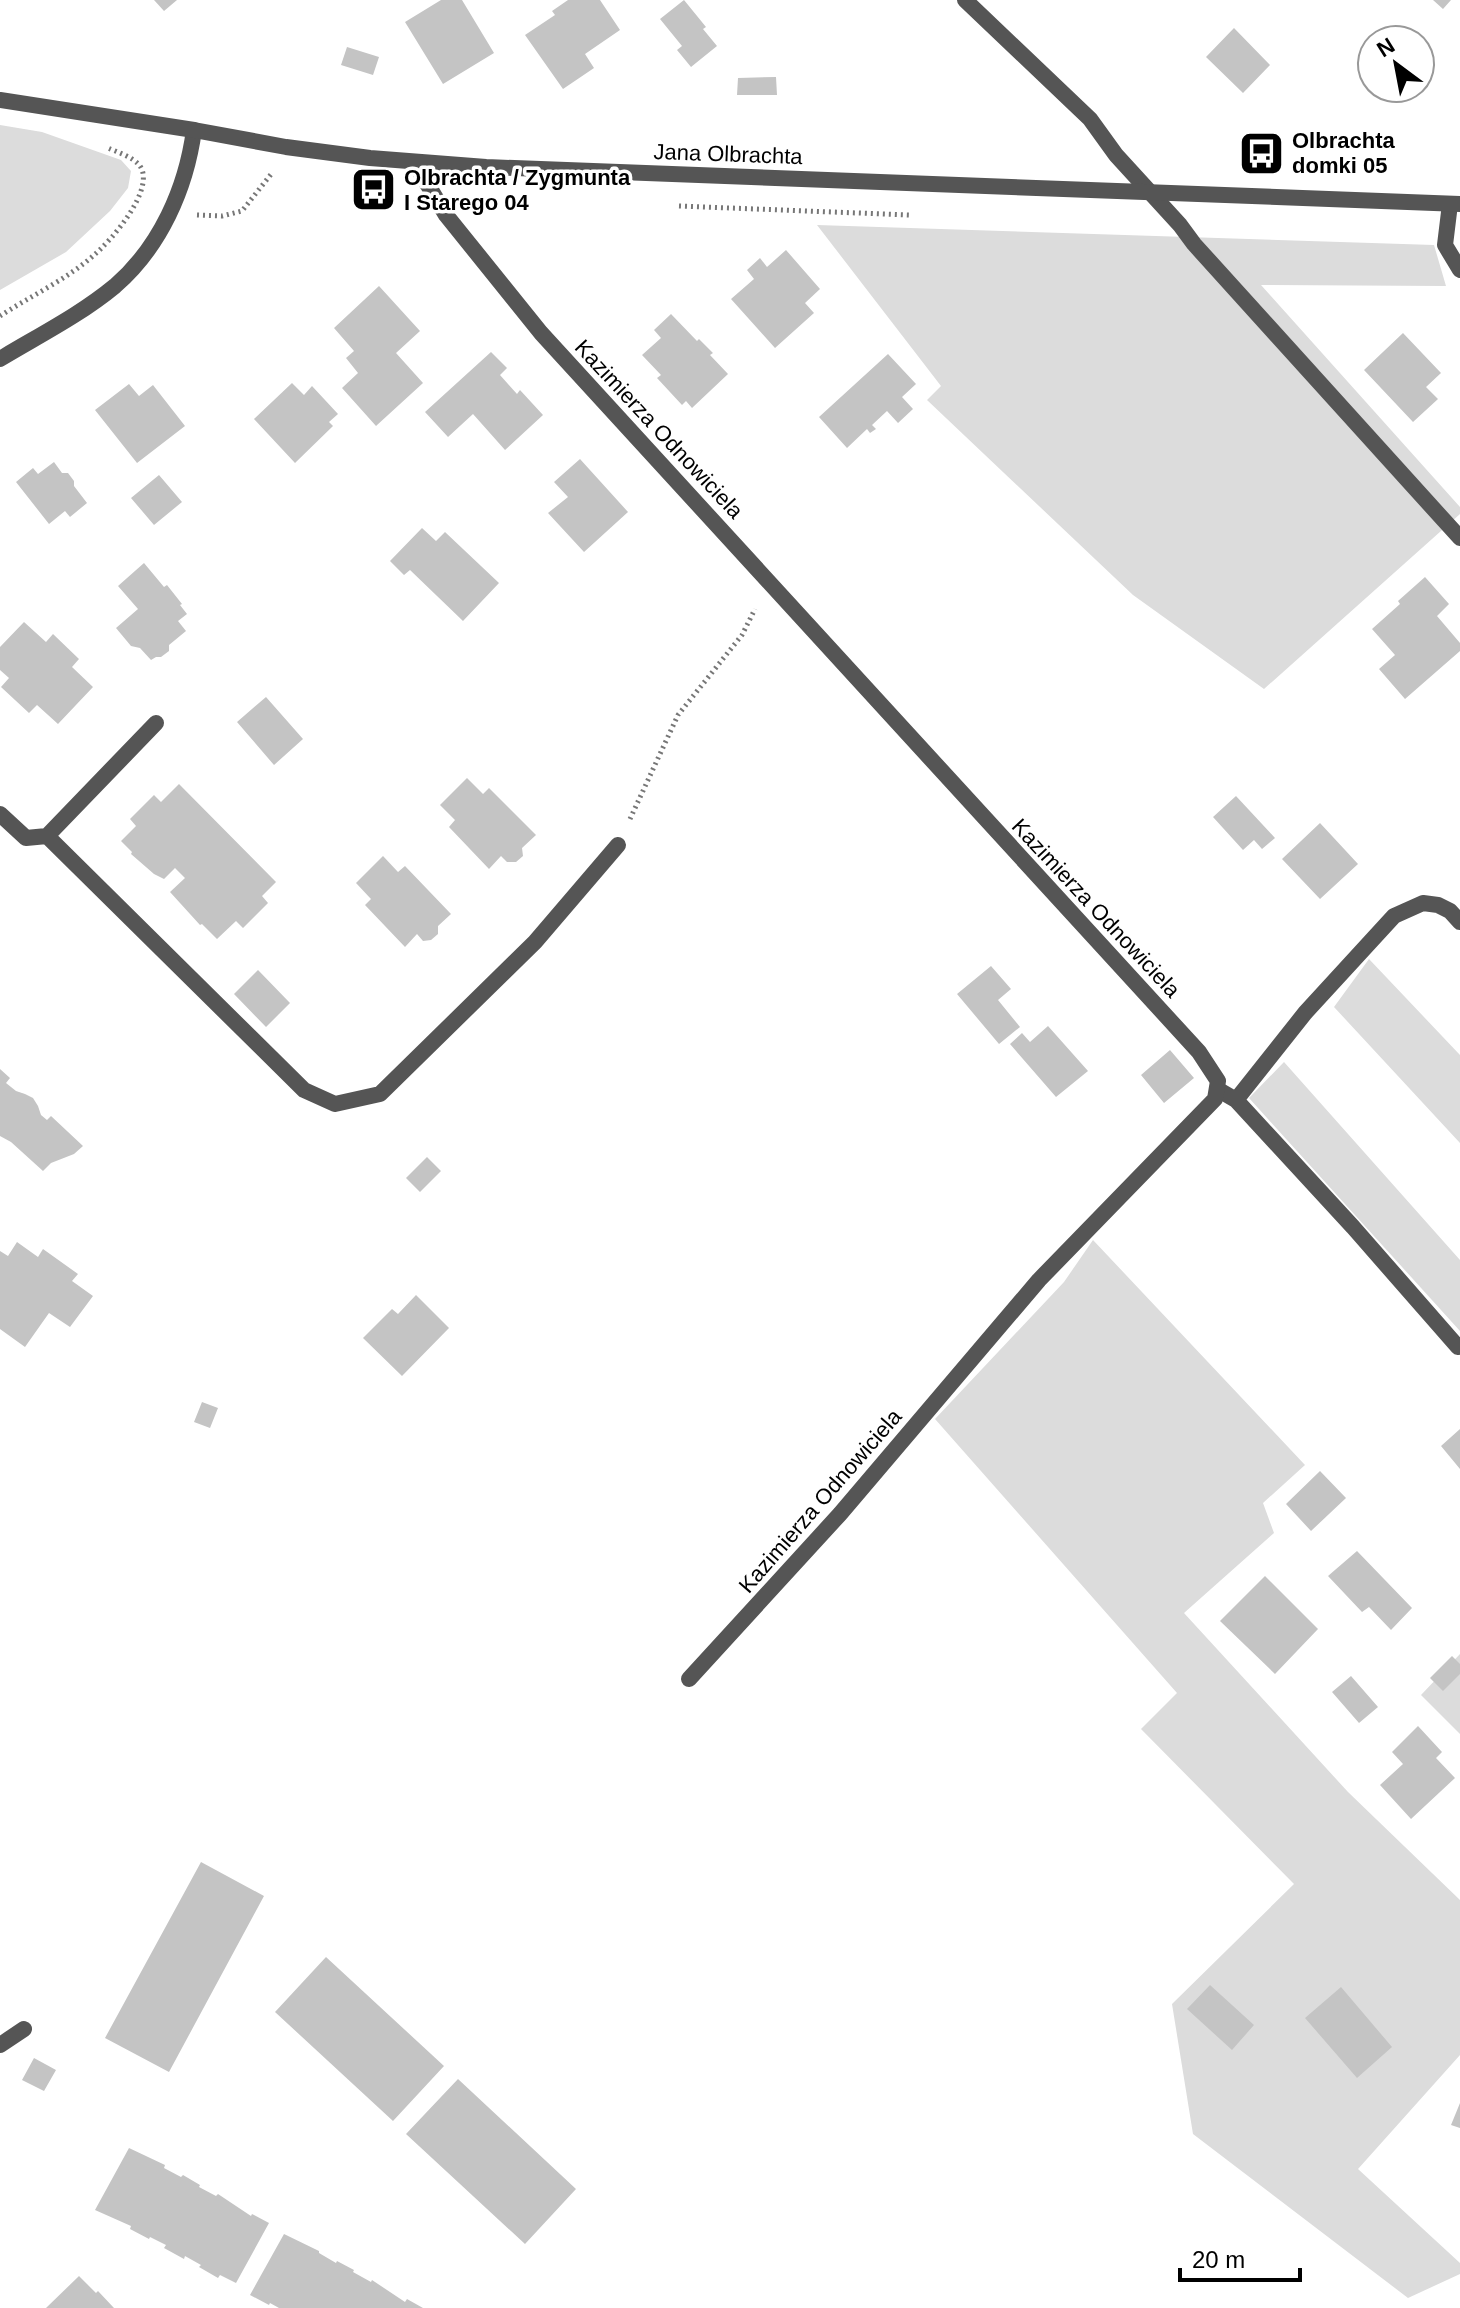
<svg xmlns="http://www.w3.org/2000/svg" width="1460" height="2308" font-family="Helvetica,sans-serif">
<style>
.green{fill:#dcdcdc}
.building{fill:#c4c4c4}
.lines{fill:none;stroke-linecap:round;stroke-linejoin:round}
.path{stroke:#777;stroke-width:5;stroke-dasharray:2 4;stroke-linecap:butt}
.service{stroke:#555;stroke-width:16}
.minor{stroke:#555;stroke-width:16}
.tertiary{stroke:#555;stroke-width:16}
.labels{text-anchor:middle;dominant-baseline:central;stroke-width:7;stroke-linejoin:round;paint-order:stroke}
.poi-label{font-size:22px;font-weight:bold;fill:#000;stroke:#fff;text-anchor:start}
.street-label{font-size:22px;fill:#000;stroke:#fff}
</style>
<rect width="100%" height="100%" fill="#fff"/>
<path class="green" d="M 0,125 L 42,132 L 121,160 L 131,171 L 128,188 L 110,211 L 66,252 L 0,290 Z
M 817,225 L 1434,245 L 1446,286 L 1261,285 L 1460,507 L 1460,514 L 1264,689 L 1133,595 L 927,400 L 941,386 Z
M 1369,959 L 1460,1055 L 1460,1143 L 1334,1007 Z
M 1284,1062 L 1460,1260 L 1460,1331 L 1249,1098 Z
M 1093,1240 L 1305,1465 L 1263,1503 L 1274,1533 L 1184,1613 L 1348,1792 L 1460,1900 L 1460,2055 L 1358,2169 L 1460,2263 L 1460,2274 L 1408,2298 L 1193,2134 L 1172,2004 L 1294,1884 L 1141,1729 L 1177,1693 L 935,1419 L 1064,1282 Z
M 1460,1654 L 1460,1734 L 1421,1695 Z"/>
<path class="building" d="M 154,0 L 177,0 L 164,11 Z
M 441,0 L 462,0 L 494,53 L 443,84 L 405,22 Z
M 568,0 L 600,0 L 620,30 L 585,54 L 594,68 L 563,89 L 525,35 L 555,15 L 552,11 Z
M 684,0 L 706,27 L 703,29 L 717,46 L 691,67 L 677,50 L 682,46 L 660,19 Z
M 1433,0 L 1451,0 L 1443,9 Z
M 1234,28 L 1270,65 L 1243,93 L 1206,57 Z
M 347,47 L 379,57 L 373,75 L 341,65 Z
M 776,77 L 777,95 L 737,95 L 738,78 Z
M 786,250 L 820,289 L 805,303 L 814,313 L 775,348 L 731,299 L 754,279 L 747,270 L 760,258 L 767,267 Z
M 379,286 L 420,331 L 396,353 L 423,383 L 376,426 L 342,388 L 358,373 L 346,358 L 354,351 L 334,328 Z
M 671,314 L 697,341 L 699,339 L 713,353 L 710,355 L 728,374 L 692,408 L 686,401 L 682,405 L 657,378 L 661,375 L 642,355 L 661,338 L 654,330 Z
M 1403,333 L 1441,373 L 1426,387 L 1438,399 L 1413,422 L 1364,370 Z
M 491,352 L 507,368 L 500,375 L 517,394 L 520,390 L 543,415 L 505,450 L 473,414 L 448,437 L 425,412 Z
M 888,354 L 916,384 L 902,397 L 913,409 L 898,423 L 887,411 L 872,425 L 876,429 L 870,433 L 867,429 L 847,448 L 819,417 Z
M 292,383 L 304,395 L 312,386 L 338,414 L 329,422 L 333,426 L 295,463 L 254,419 Z
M 129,384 L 139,396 L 153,385 L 185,426 L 137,463 L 95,410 Z
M 580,459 L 628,512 L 584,552 L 548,513 L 568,497 L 554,482 Z
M 54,462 L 62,473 L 68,473 L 74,481 L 74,486 L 87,503 L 70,517 L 65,511 L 49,524 L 16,482 L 33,468 L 38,474 Z
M 159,475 L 182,502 L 154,525 L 131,498 Z
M 422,528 L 436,541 L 445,532 L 499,583 L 463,621 L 410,570 L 404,575 L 390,561 Z
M 144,563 L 164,587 L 167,585 L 182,604 L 180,605 L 187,614 L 178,621 L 186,631 L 169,645 L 169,651 L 161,657 L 156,657 L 151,660 L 140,648 L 131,646 L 116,628 L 138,609 L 118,586 Z
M 1425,577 L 1449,604 L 1437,616 L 1460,643 L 1460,651 L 1405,699 L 1379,669 L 1395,655 L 1372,629 L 1400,604 L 1398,601 Z
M 24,622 L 46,642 L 53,634 L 79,659 L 72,667 L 93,687 L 58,724 L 37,705 L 29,713 L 1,687 L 9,678 L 0,670 L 0,647 Z
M 266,697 L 303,739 L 274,765 L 237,722 Z
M 467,778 L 483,794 L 489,788 L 536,835 L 522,848 L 523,856 L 516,862 L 507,862 L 501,856 L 489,869 L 449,827 L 455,820 L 440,805 Z
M 179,784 L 276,882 L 262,896 L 268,903 L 243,928 L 236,921 L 217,939 L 202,924 L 200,925 L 170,892 L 185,878 L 175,868 L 164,879 L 154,874 L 131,854 L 132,852 L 121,841 L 136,826 L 130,819 L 154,795 L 161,802 Z
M 1236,796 L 1275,838 L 1262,849 L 1254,840 L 1243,850 L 1213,817 Z
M 1320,823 L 1358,864 L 1320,899 L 1282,859 Z
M 383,856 L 398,872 L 405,866 L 451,914 L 438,926 L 438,934 L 431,940 L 423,941 L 417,934 L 405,947 L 365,905 L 371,899 L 356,883 Z
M 991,966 L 1011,989 L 998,1000 L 1020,1027 L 999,1044 L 957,994 Z
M 258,970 L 290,1003 L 266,1027 L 234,994 Z
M 1048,1026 L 1088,1071 L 1056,1097 L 1010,1044 L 1022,1033 L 1030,1042 Z
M 1170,1050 L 1194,1078 L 1164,1103 L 1141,1075 Z
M 0,1069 L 10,1078 L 6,1083 L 16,1091 L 25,1094 L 33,1098 L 38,1106 L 41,1115 L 47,1120 L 51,1116 L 83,1146 L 74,1154 L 51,1163 L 43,1171 L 11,1142 L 0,1136 Z
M 427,1157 L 441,1171 L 420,1192 L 406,1178 Z
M 17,1242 L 38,1257 L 43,1249 L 78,1274 L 72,1281 L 93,1296 L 70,1327 L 49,1313 L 25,1347 L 0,1329 L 0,1251 L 8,1256 Z
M 416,1295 L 449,1328 L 402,1376 L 363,1338 L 392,1309 L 398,1314 Z
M 202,1402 L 218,1408 L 210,1428 L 194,1422 Z
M 1460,1429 L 1460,1469 L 1441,1446 Z
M 1320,1471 L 1346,1498 L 1311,1531 L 1286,1504 Z
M 1357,1551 L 1412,1608 L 1391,1630 L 1369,1607 L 1362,1612 L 1328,1576 Z
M 1265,1576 L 1318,1629 L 1275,1674 L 1220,1621 Z
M 1452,1656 L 1460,1664 L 1460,1674 L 1443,1691 L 1430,1678 Z
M 1351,1676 L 1378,1707 L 1359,1723 L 1332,1692 Z
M 1418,1726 L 1442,1752 L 1436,1758 L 1455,1778 L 1411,1819 L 1380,1785 L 1403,1764 L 1392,1752 Z
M 201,1862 L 264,1896 L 169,2072 L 105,2038 Z
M 326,1957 L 444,2066 L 393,2121 L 275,2012 Z
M 1210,1985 L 1254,2025 L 1232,2050 L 1187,2009 Z
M 1341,1987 L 1392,2047 L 1357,2078 L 1305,2018 Z
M 34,2058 L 56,2070 L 44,2091 L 22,2080 Z
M 458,2079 L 576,2189 L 525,2244 L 406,2134 Z
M 1460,2103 L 1460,2128 L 1451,2125 Z
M 129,2148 L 165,2165 L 164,2168 L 181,2177 L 183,2175 L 200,2185 L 199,2187 L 216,2196 L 218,2194 L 251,2216 L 252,2214 L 269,2223 L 236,2283 L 220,2275 L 218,2278 L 199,2267 L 201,2265 L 185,2256 L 184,2259 L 164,2248 L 166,2245 L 150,2237 L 149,2239 L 130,2229 L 131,2226 L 95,2210 Z
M 284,2234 L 319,2251 L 319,2253 L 336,2263 L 337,2261 L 354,2270 L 353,2272 L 371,2282 L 372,2280 L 405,2302 L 407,2299 L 423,2308 L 279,2308 L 270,2303 L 269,2305 L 250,2295 Z
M 79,2276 L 96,2293 L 98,2291 L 114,2308 L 46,2308 Z"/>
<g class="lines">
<path class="path" d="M 679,206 L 909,215
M 197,215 L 222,216 L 242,211 L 272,173
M 0,316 C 29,297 69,278 94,255 C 111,241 156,189 140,166 C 133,157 117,152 108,148
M 630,819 L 678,715 L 742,635 L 755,609"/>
<path class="service" d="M 965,0 L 1090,119 L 1116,155 L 1180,225 L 1194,244 L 1460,538
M 1450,204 L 1445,245 L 1460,270
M 0,814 L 26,838 L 47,836 L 156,723
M 47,836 L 304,1090 L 335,1104 L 380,1094 L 535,942 L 618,845
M 1217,1089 L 1236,1100 L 1305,1013 L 1394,916 L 1423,903 L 1438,905 L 1450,911 L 1460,922
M 1236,1100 L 1353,1227 L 1458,1347"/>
<path class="minor" d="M 414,162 L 446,215 L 541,333 L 1199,1052 L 1218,1081 L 1215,1099 L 1039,1280 L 840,1514 L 689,1679
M 0,359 C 38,336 80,315 115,286 C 160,247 186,189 194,130
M 0,2045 L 24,2029"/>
<path class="tertiary" d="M 0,100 L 194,130 L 286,147 L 370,158 L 486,167 L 1460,204"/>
</g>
<defs>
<symbol id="bus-square" viewBox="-11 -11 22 22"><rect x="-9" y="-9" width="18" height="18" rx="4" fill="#000" stroke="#fff"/><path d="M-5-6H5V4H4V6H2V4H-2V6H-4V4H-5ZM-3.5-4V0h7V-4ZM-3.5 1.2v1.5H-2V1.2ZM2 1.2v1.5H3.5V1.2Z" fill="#fff"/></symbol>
</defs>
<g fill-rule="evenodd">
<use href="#bus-square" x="1236" y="128" width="51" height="51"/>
<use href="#bus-square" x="348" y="164" width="51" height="51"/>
</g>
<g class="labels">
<g class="poi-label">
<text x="1292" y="140">Olbrachta<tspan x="1292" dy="25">domki 05</tspan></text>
<text x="404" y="177">Olbrachta / Zygmunta<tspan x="404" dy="25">I Starego 04</tspan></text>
</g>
<g class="street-label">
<text transform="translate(728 154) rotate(2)">Jana Olbrachta</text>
<text transform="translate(659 429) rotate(47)">Kazimierza Odnowiciela</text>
<text transform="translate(1096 908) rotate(47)">Kazimierza Odnowiciela</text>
<text transform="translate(820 1501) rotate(-49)">Kazimierza Odnowiciela</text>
</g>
</g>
<g transform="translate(1396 64) rotate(328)"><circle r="38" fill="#ffffff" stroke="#999999" stroke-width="2"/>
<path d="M0-6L14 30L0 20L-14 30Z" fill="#000000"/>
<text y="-12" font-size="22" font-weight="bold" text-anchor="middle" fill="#000000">N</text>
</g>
<path d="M1180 2268v12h120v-12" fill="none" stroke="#000000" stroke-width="4"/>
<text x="1192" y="2268" font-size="24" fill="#000000" stroke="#ffffff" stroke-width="6" paint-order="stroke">20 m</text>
</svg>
